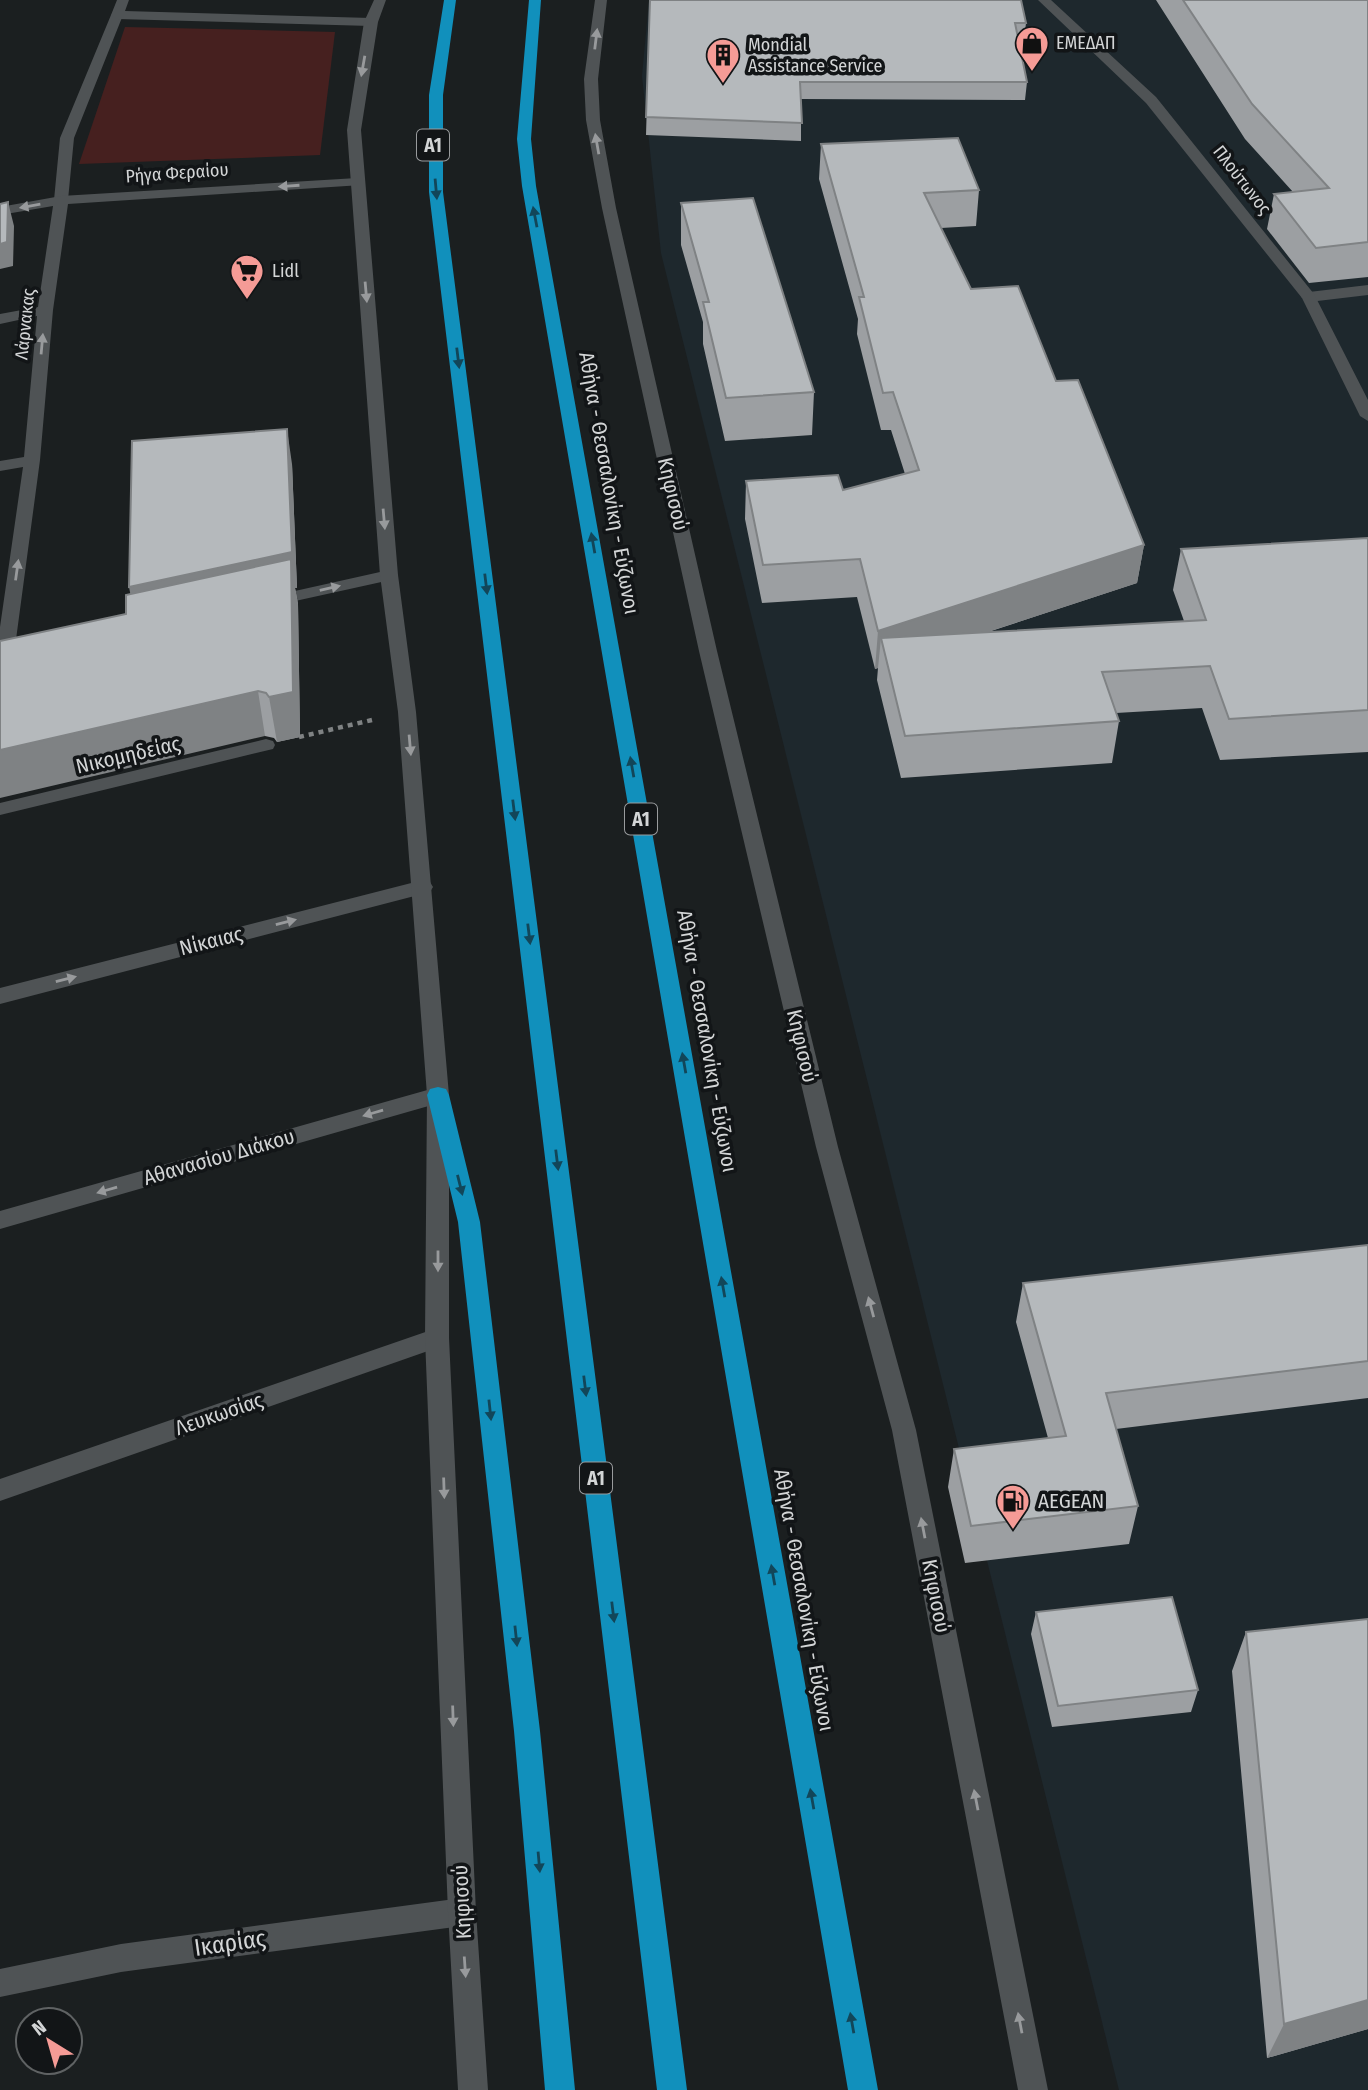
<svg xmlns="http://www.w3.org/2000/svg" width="1368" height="2090" font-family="'Fira Sans Condensed',sans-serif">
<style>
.built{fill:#1e282d}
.green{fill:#46201f}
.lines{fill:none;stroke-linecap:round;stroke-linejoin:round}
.path{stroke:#7f8283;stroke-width:4.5;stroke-dasharray:5 5;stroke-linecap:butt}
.lane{fill:#4f5355;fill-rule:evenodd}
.street{fill:#4f5355;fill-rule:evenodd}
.secondary{fill:#4f5355;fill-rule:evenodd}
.highway{fill:#1190bc;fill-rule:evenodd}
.wall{fill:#9c9fa2}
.shaded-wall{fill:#7f8284}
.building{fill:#b5b9bc;stroke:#7f8284;stroke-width:2}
.oneway{fill:#989a9c}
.oneway2{fill:#124659}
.labels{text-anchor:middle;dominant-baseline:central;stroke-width:7;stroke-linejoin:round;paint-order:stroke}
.far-poi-label{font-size:18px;fill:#d3d5d6;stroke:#121517;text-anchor:start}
.far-street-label{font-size:18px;fill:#d3d5d6;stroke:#121517}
.shield{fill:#121517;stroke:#999b9d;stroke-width:2}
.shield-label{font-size:19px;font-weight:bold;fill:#d3d5d6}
.street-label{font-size:21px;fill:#d3d5d6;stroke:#121517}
.poi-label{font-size:21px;fill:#d3d5d6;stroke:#121517;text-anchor:start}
.near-street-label{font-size:24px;fill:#d3d5d6;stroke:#121517}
</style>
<rect width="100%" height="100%" fill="#1b1f20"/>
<path class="built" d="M 649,0 L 1368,0 L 1368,2090 L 1119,2090 L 661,253 L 642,76 Z"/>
<path class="green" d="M 125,27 L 335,32 L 320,155 L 79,164 Z"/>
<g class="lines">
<path class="path" d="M 299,737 L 372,720"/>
<path class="lane" d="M 117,11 L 123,15 L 74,138 L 68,200 L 66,203 L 56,203 L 54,200 L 60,138 L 111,15 Z
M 1368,285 L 1368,295 L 1309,302 L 1301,297 L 1309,292 Z"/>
<path class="street" d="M 117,0 L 129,0 L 125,11 L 371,18 L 378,22 L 371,26 L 117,19 L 111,15 Z
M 1038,0 L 1051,0 L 1156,97 L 1314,294 L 1368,400 L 1368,421 L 1360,416 L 1302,298 L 1146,103 Z
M 357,178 L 362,179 L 362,185 L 68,204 L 53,310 L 40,460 L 13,662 L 10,666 L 0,667 L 0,627 L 23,467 L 0,471 L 0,461 L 24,457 L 37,316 L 0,324 L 0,314 L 38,307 L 53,206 L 0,215 L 0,207 L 61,196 Z
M 389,570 L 395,571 L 398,575 L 395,579 L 268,607 L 259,602 L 268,597 Z
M 266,739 L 273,741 L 275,745 L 273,749 L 0,815 L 0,803 Z
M 423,880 L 430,882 L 433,887 L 430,892 L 0,1004 L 0,988 Z
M 438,1087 L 446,1089 L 449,1095 L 446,1101 L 0,1229 L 0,1211 Z
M 437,1328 L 445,1331 L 449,1338 L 445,1345 L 0,1501 L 0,1479 Z
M 462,1898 L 472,1902 L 476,1912 L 472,1922 L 462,1926 L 121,1972 L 0,1997 L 0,1969 L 121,1944 Z"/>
<path class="secondary" d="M 374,0 L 386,0 L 378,22 L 361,130 L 398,575 L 416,712 L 449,1095 L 449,1338 L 476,1912 L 488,2090 L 458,2090 L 448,1912 L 425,1338 L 427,1095 L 398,712 L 380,575 L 347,130 L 364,22 Z
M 595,0 L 607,0 L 598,79 L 600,120 L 616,208 L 717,651 L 838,1147 L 916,1430 L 1048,2090 L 1018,2090 L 892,1430 L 816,1147 L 699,651 L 602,208 L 586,120 L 584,79 Z"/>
<path class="highway" d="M 444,0 L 456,0 L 443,95 L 443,192 L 687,2090 L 657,2090 L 429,192 L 429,95 Z
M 529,0 L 541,0 L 531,139 L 536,186 L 878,2090 L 848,2090 L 522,186 L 517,139 Z
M 438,1087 L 446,1089 L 449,1095 L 480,1222 L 540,1731 L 575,2090 L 545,2090 L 514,1731 L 458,1222 L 427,1095 L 430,1089 Z"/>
</g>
<path class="wall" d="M 650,0 L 1026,23 L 1024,40 L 1018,40 L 1027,82 L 1025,100 L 801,99 L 801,141 L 646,135 Z
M 1156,0 L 1368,0 L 1368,277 L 1309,283 L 1267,229 L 1274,194 L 1293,192 L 1245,139 Z
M 821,144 L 979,190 L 976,226 L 941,228 L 971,289 L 1056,381 L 1144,545 L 1137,583 L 988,632 L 1184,621 L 1173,590 L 1181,549 L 1368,538 L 1368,752 L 1220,760 L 1202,708 L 1116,713 L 1119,721 L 1112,763 L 901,778 L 877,680 L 878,668 L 875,669 L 857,597 L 762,603 L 745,519 L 746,481 L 843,490 L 905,474 L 891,430 L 881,430 L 857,334 L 858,319 L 819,179 Z
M 681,203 L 814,392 L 812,435 L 725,441 L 703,344 L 703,322 L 681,245 Z
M 292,464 L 297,588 L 295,588 L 298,604 L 300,737 L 277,742 L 274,738 L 265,736 L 126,614 L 130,594 Z
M 1368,1245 L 1368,1398 L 1116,1429 L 1138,1506 L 1129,1544 L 965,1563 L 948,1487 L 954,1449 L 1048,1438 L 1016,1322 L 1023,1283 Z
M 1036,1612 L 1198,1690 L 1191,1712 L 1052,1727 L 1031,1634 Z
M 1246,1632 L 1368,2029 L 1267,2058 L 1232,1671 Z"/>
<path class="shaded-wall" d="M 8,202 L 14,226 L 13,266 L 0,269 L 0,244 Z
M 287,429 L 292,464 L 297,588 L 295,588 L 298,604 L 300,737 L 277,742 L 269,697 L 293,692 L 136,623 L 129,587 Z
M 1144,545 L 1137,583 L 887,665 L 881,638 L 878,668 L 875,669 L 878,631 Z
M 258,691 L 265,736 L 0,798 L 0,750 Z
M 1368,2000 L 1368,2029 L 1267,2058 L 1284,2024 Z"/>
<path class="building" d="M 650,0 L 1021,0 L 1026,23 L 1015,23 L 1027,82 L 800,82 L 802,123 L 646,117 Z
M 1183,0 L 1368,0 L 1368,242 L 1316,248 L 1274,194 L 1329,188 L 1252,104 Z
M 958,138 L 979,190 L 924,193 L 971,289 L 1018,286 L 1056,381 L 1078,380 L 1144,545 L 878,631 L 860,559 L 763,565 L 746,481 L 838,475 L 843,490 L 919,470 L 893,392 L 883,393 L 859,297 L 864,297 L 821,144 Z
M 753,198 L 814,392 L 726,398 L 703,302 L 709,302 L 681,203 Z
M 8,202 L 7,242 L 0,244 L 0,204 Z
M 287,429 L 292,552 L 129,587 L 132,441 Z
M 1368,538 L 1368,710 L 1229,719 L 1210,666 L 1102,672 L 1119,721 L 905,736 L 881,638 L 1206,620 L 1181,549 Z
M 291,559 L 293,692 L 269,697 L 266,693 L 258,691 L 0,750 L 0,641 L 126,614 L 126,595 Z
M 1368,1245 L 1368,1361 L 1106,1393 L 1138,1506 L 971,1526 L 954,1449 L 1066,1436 L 1023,1283 Z
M 1172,1597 L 1198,1690 L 1058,1706 L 1036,1612 Z
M 1368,1619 L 1368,2000 L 1284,2024 L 1246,1632 Z"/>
<defs><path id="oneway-solid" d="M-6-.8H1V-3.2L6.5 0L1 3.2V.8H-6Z" transform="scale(1.75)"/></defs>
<g class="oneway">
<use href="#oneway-solid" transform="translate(596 39) rotate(-83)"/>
<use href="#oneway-solid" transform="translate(363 66) rotate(100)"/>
<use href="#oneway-solid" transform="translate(597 144) rotate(-100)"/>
<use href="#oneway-solid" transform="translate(289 186) rotate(176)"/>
<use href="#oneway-solid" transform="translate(30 206) rotate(170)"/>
<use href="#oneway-solid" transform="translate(366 292) rotate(85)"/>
<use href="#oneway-solid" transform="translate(42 344) rotate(-85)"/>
<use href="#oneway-solid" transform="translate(384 519) rotate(85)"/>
<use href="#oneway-solid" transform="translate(17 570) rotate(-82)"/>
<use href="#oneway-solid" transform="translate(330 588) rotate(-13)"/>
<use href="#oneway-solid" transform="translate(410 745) rotate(85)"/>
<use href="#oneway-solid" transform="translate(286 922) rotate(-14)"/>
<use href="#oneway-solid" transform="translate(66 979) rotate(-14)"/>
<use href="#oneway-solid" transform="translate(373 1113) rotate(164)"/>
<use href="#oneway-solid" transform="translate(107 1190) rotate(164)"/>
<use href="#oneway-solid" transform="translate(438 1261) rotate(90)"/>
<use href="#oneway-solid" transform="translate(871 1307) rotate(-105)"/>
<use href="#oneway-solid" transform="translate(444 1488) rotate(88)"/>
<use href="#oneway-solid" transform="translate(923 1528) rotate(-101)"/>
<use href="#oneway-solid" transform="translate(453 1716) rotate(88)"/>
<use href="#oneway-solid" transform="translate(976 1800) rotate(-101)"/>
<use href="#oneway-solid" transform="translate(465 1967) rotate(86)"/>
<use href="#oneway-solid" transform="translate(1020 2023) rotate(-101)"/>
</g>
<g class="oneway2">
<use href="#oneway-solid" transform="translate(436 189) rotate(85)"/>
<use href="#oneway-solid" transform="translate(535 217) rotate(-101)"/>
<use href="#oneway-solid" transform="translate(458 358) rotate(83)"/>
<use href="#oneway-solid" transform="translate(593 543) rotate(-100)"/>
<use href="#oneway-solid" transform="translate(486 584) rotate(83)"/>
<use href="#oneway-solid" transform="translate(632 767) rotate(-100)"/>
<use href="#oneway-solid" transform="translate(514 810) rotate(83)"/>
<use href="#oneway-solid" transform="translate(529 934) rotate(83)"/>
<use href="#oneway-solid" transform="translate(684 1063) rotate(-100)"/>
<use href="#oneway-solid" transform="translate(557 1160) rotate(83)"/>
<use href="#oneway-solid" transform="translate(460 1185) rotate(76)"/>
<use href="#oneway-solid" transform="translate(723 1287) rotate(-100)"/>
<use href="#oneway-solid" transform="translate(585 1386) rotate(83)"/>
<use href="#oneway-solid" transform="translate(490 1410) rotate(84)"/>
<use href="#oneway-solid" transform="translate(773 1575) rotate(-100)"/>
<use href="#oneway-solid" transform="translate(613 1612) rotate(83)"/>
<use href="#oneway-solid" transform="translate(516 1636) rotate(84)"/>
<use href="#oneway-solid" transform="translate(812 1799) rotate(-100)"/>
<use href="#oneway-solid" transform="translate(539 1862) rotate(85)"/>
<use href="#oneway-solid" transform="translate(852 2023) rotate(-100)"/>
</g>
<defs>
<symbol id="shop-pin" viewBox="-11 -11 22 30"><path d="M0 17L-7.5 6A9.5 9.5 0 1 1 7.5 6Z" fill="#f59b96" stroke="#121517"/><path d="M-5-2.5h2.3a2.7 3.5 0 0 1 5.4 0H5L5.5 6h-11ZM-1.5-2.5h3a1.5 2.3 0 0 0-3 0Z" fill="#111"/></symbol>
<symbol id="building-pin" viewBox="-11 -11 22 30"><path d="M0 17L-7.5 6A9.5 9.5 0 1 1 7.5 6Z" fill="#f59b96" stroke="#121517"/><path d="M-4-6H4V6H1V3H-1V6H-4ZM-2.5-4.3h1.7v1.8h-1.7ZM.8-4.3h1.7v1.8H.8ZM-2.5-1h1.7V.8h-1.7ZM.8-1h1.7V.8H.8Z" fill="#111"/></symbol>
<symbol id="supermarket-pin" viewBox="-11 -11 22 30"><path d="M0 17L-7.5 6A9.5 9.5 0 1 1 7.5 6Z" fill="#f59b96" stroke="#121517"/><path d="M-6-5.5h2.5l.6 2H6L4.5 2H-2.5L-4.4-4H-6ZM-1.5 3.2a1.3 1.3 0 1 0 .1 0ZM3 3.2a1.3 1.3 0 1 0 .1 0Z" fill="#111"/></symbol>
<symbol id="fuel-pin" viewBox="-11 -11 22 30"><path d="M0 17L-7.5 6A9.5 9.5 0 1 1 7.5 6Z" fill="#f59b96" stroke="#121517"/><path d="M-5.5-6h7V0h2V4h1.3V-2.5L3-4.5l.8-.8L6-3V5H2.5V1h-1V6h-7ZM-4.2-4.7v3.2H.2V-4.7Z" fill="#111"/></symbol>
</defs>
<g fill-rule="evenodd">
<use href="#shop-pin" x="1013" y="24" width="38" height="52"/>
<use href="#building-pin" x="704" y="36" width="38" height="52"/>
<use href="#supermarket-pin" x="228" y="252" width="38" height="52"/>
<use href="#fuel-pin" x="994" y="1482" width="38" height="52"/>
</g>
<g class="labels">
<g class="far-poi-label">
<text x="1056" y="43">ΕΜΕΔΑΠ</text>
<text x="748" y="45">Mondial<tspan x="748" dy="21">Assistance Service</tspan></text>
<text x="272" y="271">Lidl</text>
</g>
<g class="far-street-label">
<text transform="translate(177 173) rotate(-4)">Ρήγα Φεραίου</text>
<text transform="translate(1242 180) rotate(52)">Πλούτωνος</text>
<text transform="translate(25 324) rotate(-84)">Λάρνακας</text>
</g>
<g class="shield">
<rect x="417" y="129.5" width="32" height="31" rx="5"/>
<rect x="625" y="803.5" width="32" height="31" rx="5"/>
<rect x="580" y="1462.5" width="32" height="31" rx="5"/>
</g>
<g class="shield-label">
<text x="433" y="145">Α1</text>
<text x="641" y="819">Α1</text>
<text x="596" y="1478">Α1</text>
</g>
<g class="street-label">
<text transform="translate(609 483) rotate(80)">Αθήνα - Θεσσαλονίκη - Εύζωνοι</text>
<text transform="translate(673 494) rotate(77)">Κηφισού</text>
<text transform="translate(128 755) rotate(-13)">Νικομηδείας</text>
<text transform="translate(211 941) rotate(-14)">Νίκαιας</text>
<text transform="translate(707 1041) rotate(80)">Αθήνα - Θεσσαλονίκη - Εύζωνοι</text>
<text transform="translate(802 1046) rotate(77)">Κηφισού</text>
<text transform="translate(219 1157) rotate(-16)">Αθανασίου Διάκου</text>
<text transform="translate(219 1414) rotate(-19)">Λευκωσίας</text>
<text transform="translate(936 1596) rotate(79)">Κηφισού</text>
<text transform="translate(804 1600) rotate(80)">Αθήνα - Θεσσαλονίκη - Εύζωνοι</text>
<text transform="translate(462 1902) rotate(-93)">Κηφισού</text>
</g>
<g class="poi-label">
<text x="1038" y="1501">AEGEAN</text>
</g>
<g class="near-street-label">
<text transform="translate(230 1943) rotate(-8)">Ικαρίας</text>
</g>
</g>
<g transform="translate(49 2041) rotate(323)"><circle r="33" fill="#121517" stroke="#5f6263" stroke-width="2"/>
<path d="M0-5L12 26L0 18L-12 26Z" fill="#f59b96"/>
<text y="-10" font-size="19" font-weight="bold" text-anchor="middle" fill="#d3d5d6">N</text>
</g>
</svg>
